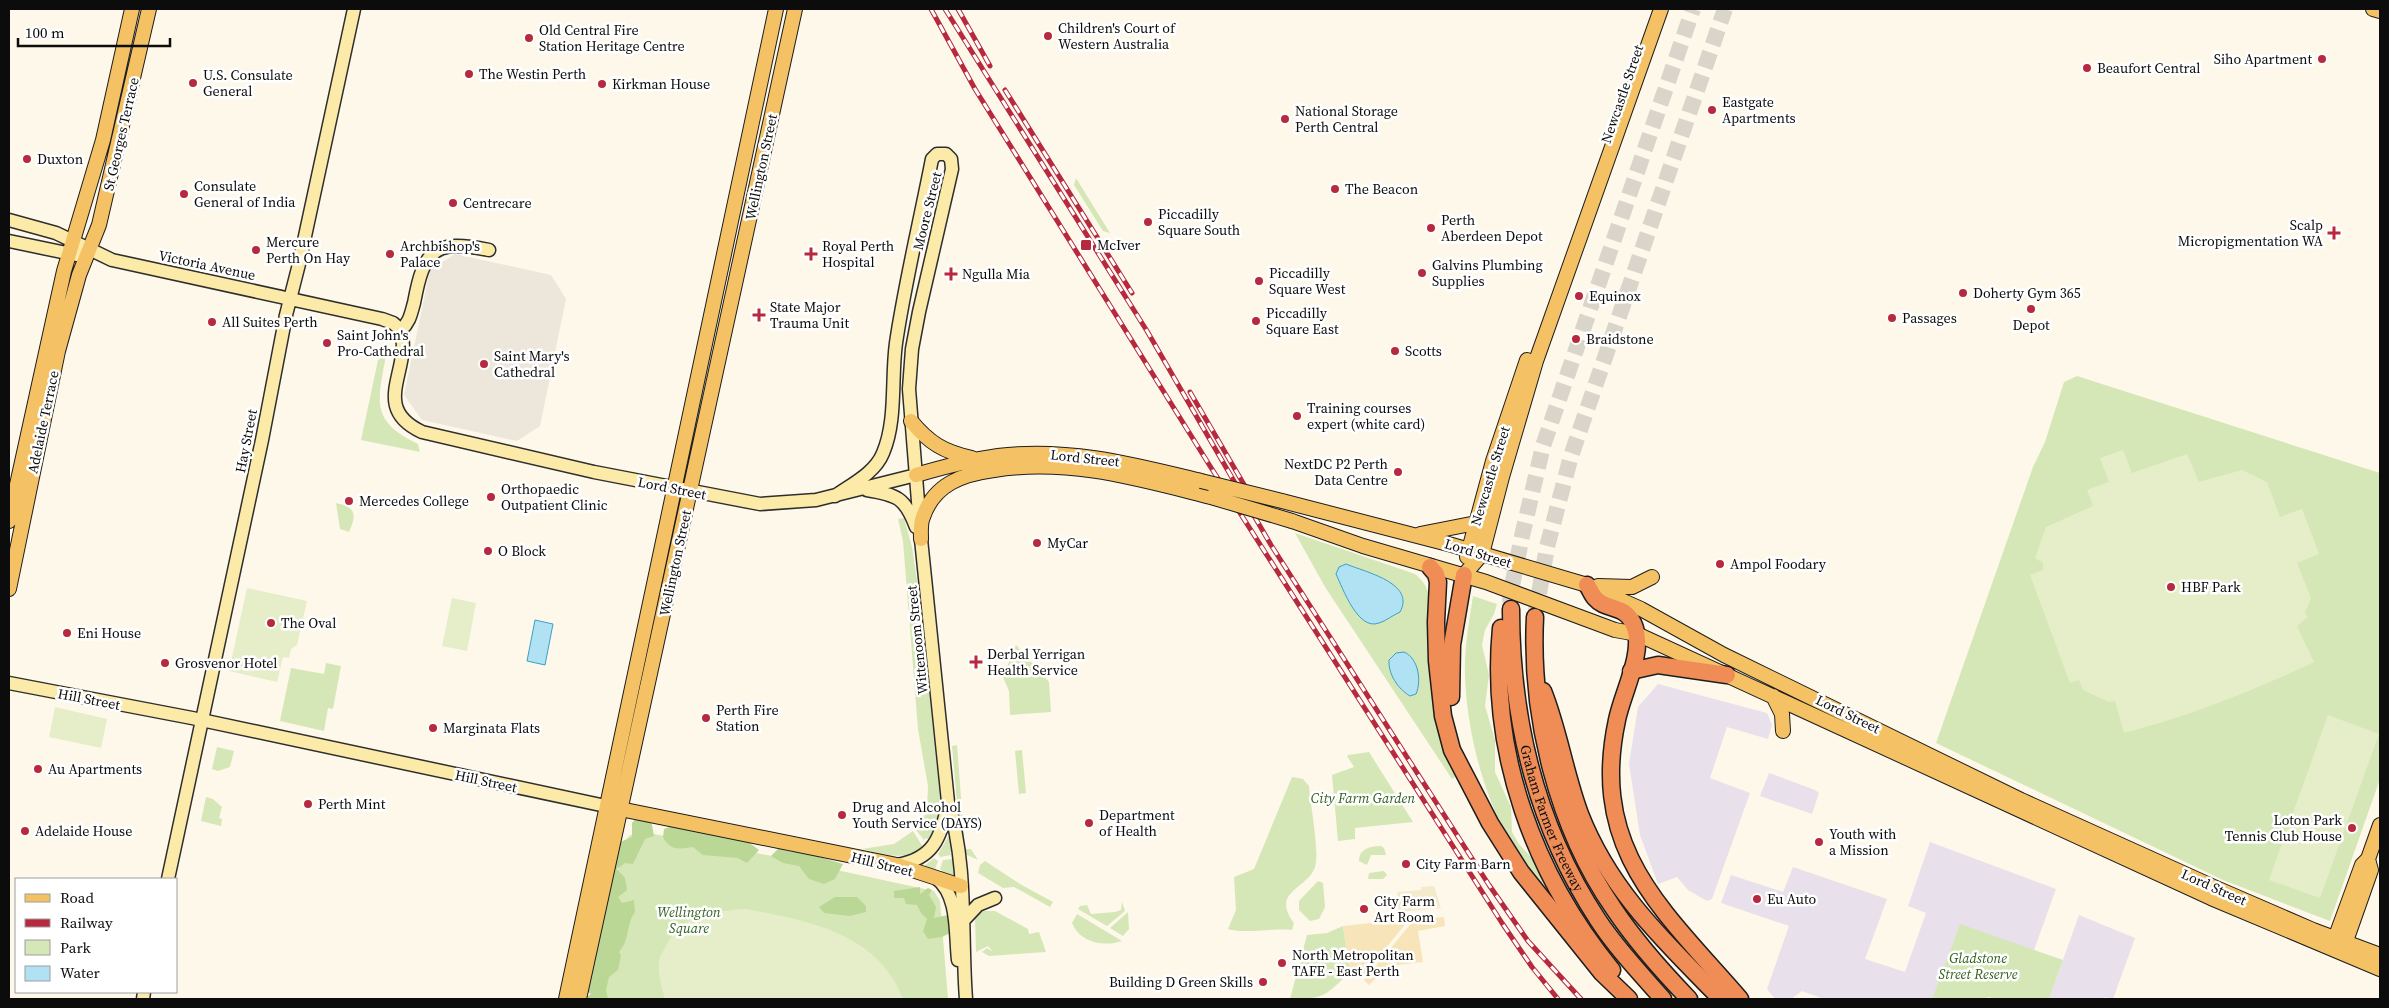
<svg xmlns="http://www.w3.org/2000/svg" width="2389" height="1008" font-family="'Source Serif 4',serif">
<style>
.industrial{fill:#e8e0ea}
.farmland{fill:#f3ebcc}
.green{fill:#d5e7b6}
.forest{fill:#bad796}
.sand{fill:#f8e4b9}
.pitch{fill:#e5eec8}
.plaza{fill:#ede6db}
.water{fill:#b1e2f4;stroke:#3b9fc8}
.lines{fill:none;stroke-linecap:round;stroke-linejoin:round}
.highway-tunnel{stroke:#dad5ca;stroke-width:16;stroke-dasharray:16 8;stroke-linecap:butt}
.secondary-casing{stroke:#2e2e2e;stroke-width:15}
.primary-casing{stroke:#1d1d1d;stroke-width:16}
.highway-casing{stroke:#1d1d1d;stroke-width:19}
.secondary{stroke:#fceaa8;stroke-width:12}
.primary{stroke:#f4c265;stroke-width:14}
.highway{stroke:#f08d57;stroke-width:16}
.rail-casing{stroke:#b6293e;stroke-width:5}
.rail{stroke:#fff;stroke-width:3;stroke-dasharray:9;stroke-linecap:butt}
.primary-bridge-casing{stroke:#1d1d1d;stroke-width:16;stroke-linecap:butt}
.primary-bridge{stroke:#f4c265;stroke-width:14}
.poi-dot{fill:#b6293e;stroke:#fff;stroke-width:2}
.labels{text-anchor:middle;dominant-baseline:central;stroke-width:5;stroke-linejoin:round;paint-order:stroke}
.poi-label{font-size:14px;fill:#0c0c0c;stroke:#fff;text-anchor:start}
.street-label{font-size:14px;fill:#0c0c0c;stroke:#fff}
.park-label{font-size:14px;font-style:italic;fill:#33601f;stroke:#fff}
</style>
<rect width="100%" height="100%" fill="#fef8eb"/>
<path class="industrial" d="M 1658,684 L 1767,713 L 1772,725 L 1768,739 L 1727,727 L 1710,778 L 1750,793 L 1712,899 L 1707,901 L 1688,890 L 1677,877 L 1658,884 L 1640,835 L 1629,764 L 1638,707 Z
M 1769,773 L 1815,790 L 1819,793 L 1812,814 L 1760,796 Z
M 1930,842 L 2056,889 L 2034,950 L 1960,925 L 1932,999 L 1824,999 L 1802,991 L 1791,999 L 1775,999 L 1767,989 L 1789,926 L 1721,903 L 1731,875 L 1783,892 L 1793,867 L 1887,899 L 1865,959 L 1905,972 L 1926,913 L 1908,906 Z
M 2079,915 L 2135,938 L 2113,999 L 2105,997 L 2104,999 L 2049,999 Z"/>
<path class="farmland" d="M 1434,886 L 1441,908 L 1399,912 L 1397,892 L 1421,890 L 1421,887 Z"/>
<path class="green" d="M 1076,178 L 1110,233 L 1103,231 L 1074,185 Z
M 381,358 L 385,358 L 385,361 C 376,406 374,423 418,444 L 420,452 L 361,440 L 378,360 Z
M 2077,376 L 2380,473 L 2380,779 L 2330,921 L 2223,880 L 1936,743 L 2033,467 L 2045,442 L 2064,382 Z
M 336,503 C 356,507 357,515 349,532 L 340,529 Z
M 904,518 L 912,547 L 919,594 L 940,798 L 937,824 L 929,840 L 926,838 L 924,840 L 915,829 L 928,811 L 937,816 L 927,808 L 928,786 L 918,729 L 903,541 L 898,519 Z
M 1295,533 L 1415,574 C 1439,593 1427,618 1428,645 C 1430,689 1447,733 1458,775 L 1452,779 L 1325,587 Z
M 1473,596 L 1497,604 L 1494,614 L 1485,630 L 1482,645 L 1489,675 L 1485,706 L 1495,740 L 1495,772 L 1511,807 L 1512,832 L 1519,844 L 1530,856 L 1550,892 C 1539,879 1528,867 1518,853 C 1485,806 1467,733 1465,676 C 1464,649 1469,622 1473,596 Z
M 1016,645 L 1049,682 L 1051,712 L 1010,715 L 1009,691 L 1003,677 Z
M 326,663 L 341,666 L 333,709 L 328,708 L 324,731 L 280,721 L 291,668 L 324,674 Z
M 957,745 L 965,849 L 971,849 L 978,860 L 963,853 L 959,826 L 952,746 Z
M 217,747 L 234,751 L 230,767 L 218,771 L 212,769 Z
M 1022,750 L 1026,793 L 1019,794 L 1015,751 Z
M 1369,752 L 1413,822 L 1355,828 L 1355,839 L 1338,841 L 1332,775 L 1354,767 L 1347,756 L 1348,755 Z
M 1292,777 L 1303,779 L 1309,786 C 1310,803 1320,853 1315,867 C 1308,889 1270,891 1294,923 L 1292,930 C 1274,928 1241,934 1228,929 L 1236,910 L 1234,877 L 1254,869 Z
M 206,797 L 213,799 L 222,807 L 219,818 L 222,819 L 221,826 L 201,821 Z
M 638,831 L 767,855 L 934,891 L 940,901 L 948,999 L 590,999 L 624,843 L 629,836 Z
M 913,831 L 923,847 C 904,862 883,854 862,849 L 894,844 Z
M 951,832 L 954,852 L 950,852 L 951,855 L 940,857 L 938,854 Z
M 1381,846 L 1384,848 L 1386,855 L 1371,855 L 1367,865 L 1359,861 C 1359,849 1370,846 1381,846 Z
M 934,858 L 938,861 L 935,869 L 923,867 Z
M 952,859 L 954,860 L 955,876 L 941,872 L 942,870 L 940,869 L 943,860 Z
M 985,861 L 1020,884 L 1053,902 L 1050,907 L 1014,887 L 1003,888 L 978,873 L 980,865 Z
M 1384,871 L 1387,875 L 1383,879 L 1368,879 L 1369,873 Z
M 1318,881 L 1323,883 L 1325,907 L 1319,919 L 1310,921 L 1299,910 L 1299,901 Z
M 1122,902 L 1125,911 L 1107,926 L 1078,909 L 1080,906 L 1087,905 L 1091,914 L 1115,912 L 1121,910 Z
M 983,911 L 995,911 L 1028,929 L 1029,934 L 1039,932 L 1046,952 L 989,956 L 982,952 L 987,948 L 993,952 L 988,946 L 976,952 L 975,917 Z
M 1128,912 L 1129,929 L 1123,936 L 1110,928 Z
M 1077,914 L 1122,941 C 1104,947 1080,943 1072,923 Z
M 1960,924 L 2063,960 L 2049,999 L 1994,999 L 1988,997 L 1987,999 L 1932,999 Z
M 1343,926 L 1350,972 C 1325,996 1325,999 1290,999 L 1307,935 L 1327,933 Z"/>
<path class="forest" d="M 637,817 L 651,820 L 654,836 L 645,839 L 633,864 L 625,863 L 617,869 L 625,878 L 627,890 L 618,897 L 622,903 L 634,900 L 635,912 C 626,924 630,940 619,952 L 621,955 L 618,970 L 609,977 L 606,990 L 608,999 L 584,999 L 591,994 L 584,989 L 618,843 L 632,837 L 632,823 Z
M 675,825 L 747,841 L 759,850 L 747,863 L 738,858 L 703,855 L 693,847 C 679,849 670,851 663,837 L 664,829 Z
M 779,848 L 787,851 L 806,853 L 843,864 L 835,879 L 824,884 L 809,879 L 799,866 L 783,863 L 771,856 Z
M 920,887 L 920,894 L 928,888 L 932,890 L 929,895 L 936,907 L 934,918 L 948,915 L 950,933 L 942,937 L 928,939 L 923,931 L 927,919 L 921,913 L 917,905 L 906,904 L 904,898 L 894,898 L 894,891 Z
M 835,897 L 857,897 L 866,906 L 866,912 L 850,916 L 824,913 L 819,907 Z"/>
<path class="sand" d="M 1444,917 L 1445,926 L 1418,931 L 1423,962 L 1389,966 L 1369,985 L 1364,980 L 1414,920 Z
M 1407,919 L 1408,921 L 1361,978 L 1354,972 L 1350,972 L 1343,926 Z"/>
<path class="pitch" d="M 2123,450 L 2132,473 L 2187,454 L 2199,482 L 2242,470 L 2267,482 L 2280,517 L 2302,509 L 2319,554 L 2297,563 L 2311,598 L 2305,613 L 2308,617 L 2297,626 L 2314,662 C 2253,691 2190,716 2124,733 L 2115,701 L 2109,702 L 2083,690 L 2079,680 L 2070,683 L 2030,575 L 2043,570 L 2043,563 L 2035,558 L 2046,527 L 2093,506 L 2087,490 L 2109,482 L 2100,458 Z
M 247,588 L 307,601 L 297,645 L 291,649 L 289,658 L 283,657 L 277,682 L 229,671 Z
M 452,598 L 476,603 L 467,651 L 442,646 Z
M 55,707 L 107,719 L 101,748 L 49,737 Z
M 2328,715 L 2379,734 L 2320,898 L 2269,880 Z
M 746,909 C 806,920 879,933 903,999 L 665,999 C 662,988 657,972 659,960 C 660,956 664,950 666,946 C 681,914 714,911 746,909 Z"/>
<path class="plaza" d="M 455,254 L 551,275 L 566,299 L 540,426 L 517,441 L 422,420 L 404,395 L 430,270 Z"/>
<path class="water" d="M 1346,564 C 1365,572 1416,583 1400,612 C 1393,615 1386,621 1379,623 C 1358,631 1343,589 1336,574 L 1339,567 Z
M 535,620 L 553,624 L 545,665 L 527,661 Z
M 1404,652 C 1418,658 1422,680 1416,694 L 1410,696 C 1398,689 1388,674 1389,660 L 1396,653 Z"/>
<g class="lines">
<path class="highway-tunnel" d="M 1511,609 L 1510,596 L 1522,536 L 1543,446 L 1693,9
M 1535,617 L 1547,547 L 1571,456 L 1725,9"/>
<defs>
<path id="secondary" d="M 9,220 L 56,233 L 112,260 L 382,319 L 393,323 L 401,330
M 9,241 L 86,257
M 401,330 C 412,370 369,407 422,432 L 594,472 L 760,504 L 816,500 L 916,475
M 401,330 C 410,322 411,313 414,303 C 424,249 434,239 489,250
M 867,490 C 898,495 905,498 916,527
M 835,496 C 852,484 875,473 883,453 C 897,420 891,379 896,343 C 905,282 920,221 932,159 L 937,154 L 946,154 L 951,159 L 952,169 L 919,312 L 912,349 L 909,389 L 921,539 L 948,802 C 968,865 961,935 966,999
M 9,683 L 192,718 L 615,808
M 897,865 C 933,859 941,838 948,804
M 936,878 C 959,895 955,934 958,960
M 168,879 L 262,440 L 286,315 L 299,264 L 354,9
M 963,921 L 978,905 L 995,898
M 143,999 L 144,992"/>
<path id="primary" d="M 2373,9 L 2380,11
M 911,421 C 929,443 944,452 972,458
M 916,475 C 943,467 970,460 998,456 C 1068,447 1135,465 1201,481
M 1282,501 L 1452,545 L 1587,585 L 1641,609 L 1724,655 L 2021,800 L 2216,888 L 2313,930 L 2380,955
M 9,521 L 64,271 L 103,140 L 132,9
M 1292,521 L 1363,546 L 1486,582 L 1615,630 L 1637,634 L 2211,898 L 2380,969
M 1420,534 L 1476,523
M 921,539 C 921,532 920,523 923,517 C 934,484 963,474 994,470 C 1069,458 1139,479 1211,497
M 1467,557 L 1493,461 L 1527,360
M 1464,575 L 1482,554 L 1502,477 L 1536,361 L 1661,9
M 1598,586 L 1632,587 L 1652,577
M 9,589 L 58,351 L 79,275 L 99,225 L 149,9
M 1773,696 L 1782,714 L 1783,731
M 620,809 L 897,865 L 961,886
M 2336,945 L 2336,936 L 2362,865 L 2368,859 L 2380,825
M 2340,946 L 2346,941 L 2371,870 L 2368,859
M 566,999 L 776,9
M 579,999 L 795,9"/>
<g id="highway">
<path d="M 1430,567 L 1436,574 L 1438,582 L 1436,622 L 1437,661 L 1443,716 L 1452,750 L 1490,823 L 1521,872 L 1602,973 L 1629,999"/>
<path d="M 1587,585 C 1590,589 1592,595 1595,598 C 1607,612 1627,603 1635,628 C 1644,654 1622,694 1617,720 C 1589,850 1663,910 1740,999"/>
<path id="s1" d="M 1511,609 C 1511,720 1537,827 1598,920 C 1617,949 1641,974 1663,999"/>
<path d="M 1535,617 C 1530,716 1557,827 1614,909 C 1636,942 1662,971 1689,999"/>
<path d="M 1501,628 C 1489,752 1534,875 1612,970"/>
<path d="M 1631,671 L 1658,665 L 1727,675"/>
<path d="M 1543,691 C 1559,731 1565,774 1580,814 C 1610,891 1665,942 1721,999"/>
<path d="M 1451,697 L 1452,645 L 1464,575"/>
</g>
</defs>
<use href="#secondary" class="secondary-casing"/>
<use href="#primary" class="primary-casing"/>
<use href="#highway" class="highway-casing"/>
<use href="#secondary" class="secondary"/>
<use href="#primary" class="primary"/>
<use href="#highway" class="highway"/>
<defs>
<path id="rail" d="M 931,9 L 975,89 L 1210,466 L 1502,923 L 1532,967 L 1558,999
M 945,9 L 1147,331 L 1271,545 L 1489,885 L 1528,941 L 1581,999
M 958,9 L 990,66
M 1005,90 L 1132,293
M 1190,392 L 1253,500"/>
</defs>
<use href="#rail" class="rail-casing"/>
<use href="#rail" class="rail"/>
<defs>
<path id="primary-bridge" d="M 1201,481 L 1282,501
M 1211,497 L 1292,521"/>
</defs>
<use href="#primary-bridge" class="primary-bridge-casing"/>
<use href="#primary-bridge" class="primary-bridge"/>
</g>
<g class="poi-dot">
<circle cx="1048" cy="36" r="5"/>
<circle cx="529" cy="38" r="5"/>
<circle cx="2322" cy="59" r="5"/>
<circle cx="2087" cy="68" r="5"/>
<circle cx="469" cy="74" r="5"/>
<circle cx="193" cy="83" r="5"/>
<circle cx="602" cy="84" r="5"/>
<circle cx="1712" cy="110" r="5"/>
<circle cx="1285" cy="119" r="5"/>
<circle cx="27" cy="159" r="5"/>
<circle cx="1335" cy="189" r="5"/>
<circle cx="184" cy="194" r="5"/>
<circle cx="453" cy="203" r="5"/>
<circle cx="1148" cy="222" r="5"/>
<circle cx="1431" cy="228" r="5"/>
<path d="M2331.5 225.5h5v5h5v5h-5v5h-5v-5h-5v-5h5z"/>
<rect x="1080" y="239" width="12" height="12" rx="2.5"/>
<circle cx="256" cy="250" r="5"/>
<circle cx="390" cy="254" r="5"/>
<path d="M808.5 246.5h5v5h5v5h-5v5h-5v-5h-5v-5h5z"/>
<circle cx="1422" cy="273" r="5"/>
<path d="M948.5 266.5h5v5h5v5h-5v5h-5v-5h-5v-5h5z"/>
<circle cx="1259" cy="281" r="5"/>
<circle cx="1963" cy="293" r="5"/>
<circle cx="1579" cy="296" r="5"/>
<circle cx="2031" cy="309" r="5"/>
<path d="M756.5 307.5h5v5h5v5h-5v5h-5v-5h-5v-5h5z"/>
<circle cx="1892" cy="318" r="5"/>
<circle cx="1256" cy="321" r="5"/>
<circle cx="212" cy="322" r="5"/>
<circle cx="1576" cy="339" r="5"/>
<circle cx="327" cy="343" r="5"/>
<circle cx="1395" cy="351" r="5"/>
<circle cx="484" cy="364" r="5"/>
<circle cx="1297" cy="416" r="5"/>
<circle cx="1398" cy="472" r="5"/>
<circle cx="491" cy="497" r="5"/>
<circle cx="349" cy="501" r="5"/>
<circle cx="1037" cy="543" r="5"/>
<circle cx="488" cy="551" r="5"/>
<circle cx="1720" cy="564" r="5"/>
<circle cx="2171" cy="587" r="5"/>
<circle cx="271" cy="623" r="5"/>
<circle cx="67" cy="633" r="5"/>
<path d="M973.5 654.5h5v5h5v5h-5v5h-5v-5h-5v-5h5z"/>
<circle cx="165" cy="663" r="5"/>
<circle cx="706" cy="718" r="5"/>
<circle cx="433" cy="728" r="5"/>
<circle cx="38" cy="769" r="5"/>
<circle cx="308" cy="804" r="5"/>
<circle cx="842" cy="815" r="5"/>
<circle cx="1089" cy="823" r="5"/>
<circle cx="2352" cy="828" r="5"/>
<circle cx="25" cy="831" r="5"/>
<circle cx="1819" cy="842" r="5"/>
<circle cx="1406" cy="864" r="5"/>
<circle cx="1757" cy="899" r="5"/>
<circle cx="1364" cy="909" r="5"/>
<circle cx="1282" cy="963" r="5"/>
<circle cx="1263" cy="982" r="5"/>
</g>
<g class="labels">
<g class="poi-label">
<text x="1058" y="28">Children's Court of<tspan x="1058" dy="16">Western Australia</tspan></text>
<text x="539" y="30">Old Central Fire<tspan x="539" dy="16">Station Heritage Centre</tspan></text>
<text x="2312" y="59" text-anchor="end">Siho Apartment</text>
<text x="2097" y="68">Beaufort Central</text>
<text x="479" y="74">The Westin Perth</text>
<text x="203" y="75">U.S. Consulate<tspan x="203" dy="16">General</tspan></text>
<text x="612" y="84">Kirkman House</text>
<text x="1722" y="102">Eastgate<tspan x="1722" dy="16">Apartments</tspan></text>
<text x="1295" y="111">National Storage<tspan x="1295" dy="16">Perth Central</tspan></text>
<text x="37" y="159">Duxton</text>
<text x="194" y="186">Consulate<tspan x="194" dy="16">General of India</tspan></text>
<text x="1345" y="189">The Beacon</text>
<text x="463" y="203">Centrecare</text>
<text x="1158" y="214">Piccadilly<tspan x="1158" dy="16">Square South</tspan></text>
<text x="1441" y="220">Perth<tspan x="1441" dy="16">Aberdeen Depot</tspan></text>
<text x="2323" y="225" text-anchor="end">Scalp<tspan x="2323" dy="16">Micropigmentation WA</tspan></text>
<text x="266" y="242">Mercure<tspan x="266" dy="16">Perth On Hay</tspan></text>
<text x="1097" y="245">McIver</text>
<text x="400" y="246">Archbishop's<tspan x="400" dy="16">Palace</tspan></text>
<text x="822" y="246">Royal Perth<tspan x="822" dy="16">Hospital</tspan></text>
<text x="1432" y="265">Galvins Plumbing<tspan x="1432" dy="16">Supplies</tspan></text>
<text x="1269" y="273">Piccadilly<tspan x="1269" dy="16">Square West</tspan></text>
<text x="962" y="274">Ngulla Mia</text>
<text x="1973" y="293">Doherty Gym 365</text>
<text x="1589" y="296">Equinox</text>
<text x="770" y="307">State Major<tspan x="770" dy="16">Trauma Unit</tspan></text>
<text x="1266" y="313">Piccadilly<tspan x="1266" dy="16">Square East</tspan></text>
<text x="1902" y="318">Passages</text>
<text x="222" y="322">All Suites Perth</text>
<text x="2031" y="325" text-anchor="middle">Depot</text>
<text x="337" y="335">Saint John's<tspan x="337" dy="16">Pro-Cathedral</tspan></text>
<text x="1586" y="339">Braidstone</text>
<text x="1405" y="351">Scotts</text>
<text x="494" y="356">Saint Mary's<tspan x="494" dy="16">Cathedral</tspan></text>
<text x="1307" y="408">Training courses<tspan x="1307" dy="16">expert (white card)</tspan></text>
<text x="1388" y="464" text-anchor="end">NextDC P2 Perth<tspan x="1388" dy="16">Data Centre</tspan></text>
<text x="501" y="489">Orthopaedic<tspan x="501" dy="16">Outpatient Clinic</tspan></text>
<text x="359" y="501">Mercedes College</text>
<text x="1047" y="543">MyCar</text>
<text x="498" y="551">O Block</text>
<text x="1730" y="564">Ampol Foodary</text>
<text x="2181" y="587">HBF Park</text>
<text x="281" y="623">The Oval</text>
<text x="77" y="633">Eni House</text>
<text x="987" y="654">Derbal Yerrigan<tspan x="987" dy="16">Health Service</tspan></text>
<text x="175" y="663">Grosvenor Hotel</text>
<text x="716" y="710">Perth Fire<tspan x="716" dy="16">Station</tspan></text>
<text x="443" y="728">Marginata Flats</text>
<text x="48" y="769">Au Apartments</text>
<text x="318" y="804">Perth Mint</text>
<text x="852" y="807">Drug and Alcohol<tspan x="852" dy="16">Youth Service (DAYS)</tspan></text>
<text x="1099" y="815">Department<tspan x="1099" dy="16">of Health</tspan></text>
<text x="2342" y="820" text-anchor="end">Loton Park<tspan x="2342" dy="16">Tennis Club House</tspan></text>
<text x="35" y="831">Adelaide House</text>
<text x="1829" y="834">Youth with<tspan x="1829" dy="16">a Mission</tspan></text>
<text x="1416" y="864">City Farm Barn</text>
<text x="1767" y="899">Eu Auto</text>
<text x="1374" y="901">City Farm<tspan x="1374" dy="16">Art Room</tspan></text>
<text x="1292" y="955">North Metropolitan<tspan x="1292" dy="16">TAFE - East Perth</tspan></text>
<text x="1253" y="982" text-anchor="end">Building D Green Skills</text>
</g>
<g class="street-label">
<text transform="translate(1622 94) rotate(-71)">Newcastle Street</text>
<text transform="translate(121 134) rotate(-77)">St Georges Terrace</text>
<text transform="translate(761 167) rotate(-78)">Wellington Street</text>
<text transform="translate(927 211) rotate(-76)">Moore Street</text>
<text transform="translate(207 265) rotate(12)">Victoria Avenue</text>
<text transform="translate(43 422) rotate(-78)">Adelaide Terrace</text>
<text transform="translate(246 441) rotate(-79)">Hay Street</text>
<text transform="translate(1085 458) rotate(6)">Lord Street</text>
<text transform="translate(1490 476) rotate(-73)">Newcastle Street</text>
<text transform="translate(672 488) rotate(11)">Lord Street</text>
<text transform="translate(1478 553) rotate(17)">Lord Street</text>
<text transform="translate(675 563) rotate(-78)">Wellington Street</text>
<text transform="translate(917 640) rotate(-96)">Wittenoom Street</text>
<text transform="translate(89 699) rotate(11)">Hill Street</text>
<text transform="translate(1848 714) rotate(26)">Lord Street</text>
<text transform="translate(486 781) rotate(12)">Hill Street</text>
<text stroke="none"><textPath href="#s1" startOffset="215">Graham Farmer Freeway</textPath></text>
<text transform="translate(882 864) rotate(14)">Hill Street</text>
<text transform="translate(2214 887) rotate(24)">Lord Street</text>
</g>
<g class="park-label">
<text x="1363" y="798">City Farm Garden</text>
<text x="689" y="912">Wellington<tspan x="689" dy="16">Square</tspan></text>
<text x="1978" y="958">Gladstone<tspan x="1978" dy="16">Street Reserve</tspan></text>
</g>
</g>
<rect width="2389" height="1008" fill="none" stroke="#0c0c0c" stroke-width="20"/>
<rect x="15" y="878" width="162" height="115" fill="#ffffff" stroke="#9e9e9e"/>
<rect x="25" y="894" width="25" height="8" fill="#f4c265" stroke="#9e9e9e"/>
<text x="60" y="903" font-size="15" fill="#0c0c0c">Road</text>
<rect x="25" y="919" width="25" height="8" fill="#b6293e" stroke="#9e9e9e"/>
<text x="60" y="928" font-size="15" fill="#0c0c0c">Railway</text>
<rect x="25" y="940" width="25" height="15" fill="#d5e7b6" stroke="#9e9e9e"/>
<text x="60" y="953" font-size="15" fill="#0c0c0c">Park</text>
<rect x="25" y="966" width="25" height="15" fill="#b1e2f4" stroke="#9e9e9e"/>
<text x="60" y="978" font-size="15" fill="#0c0c0c">Water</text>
<path d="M18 38v8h152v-8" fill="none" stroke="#0c0c0c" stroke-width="2.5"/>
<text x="25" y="38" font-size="15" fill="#0c0c0c" stroke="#ffffff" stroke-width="4" paint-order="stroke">100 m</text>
</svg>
